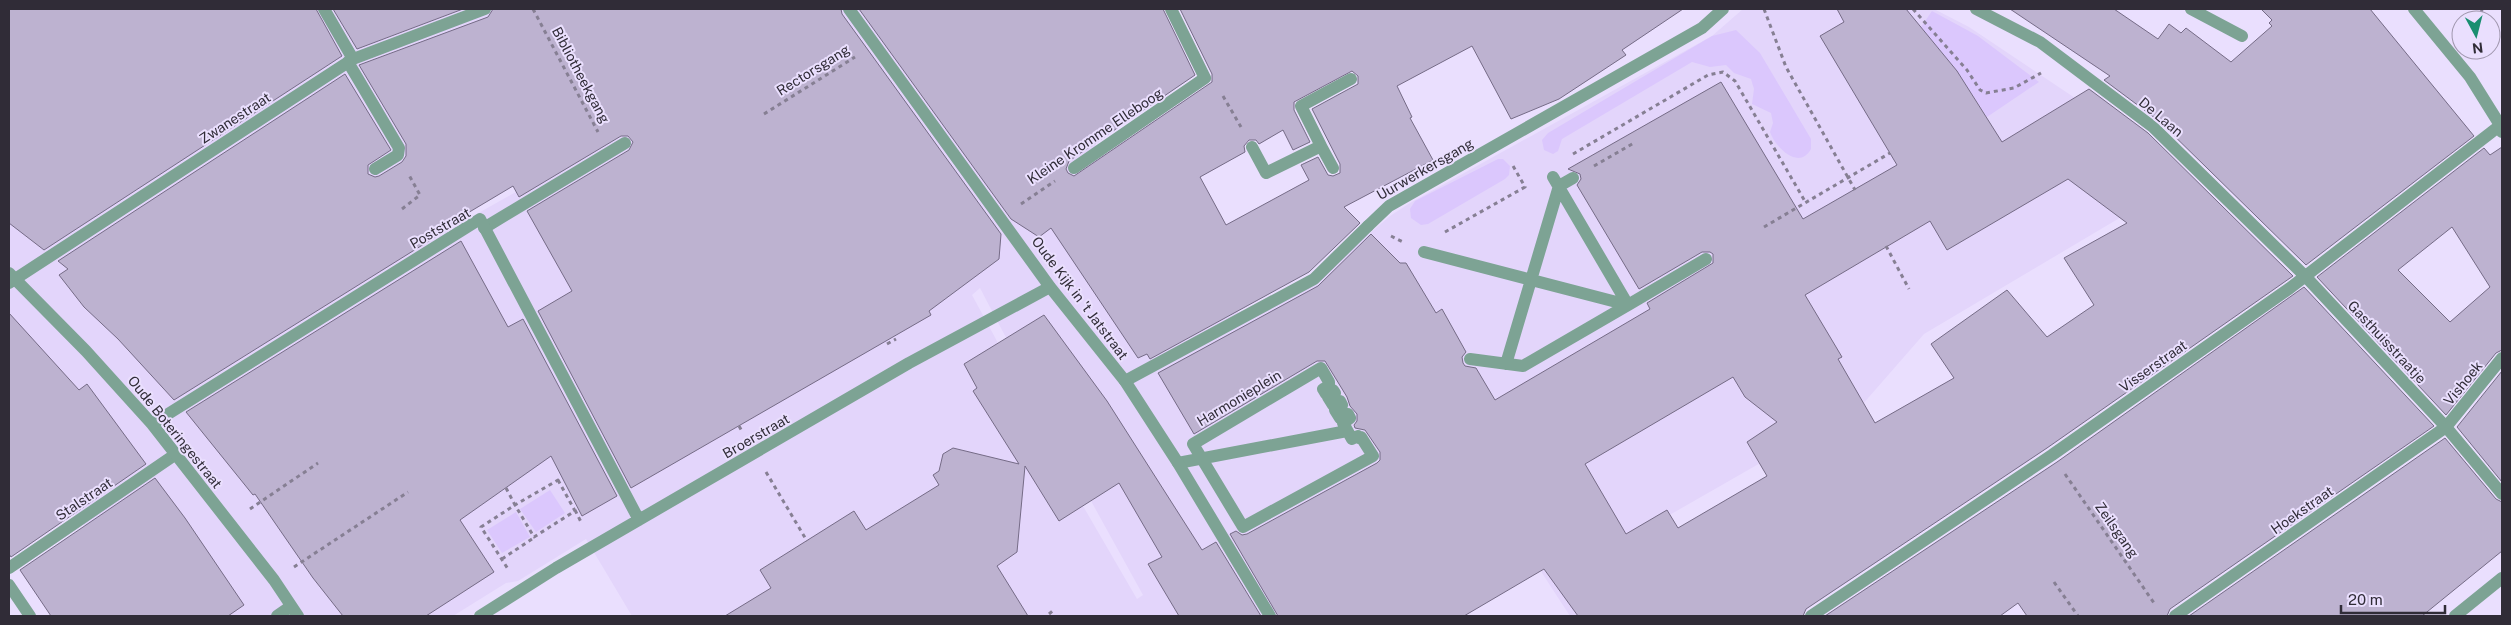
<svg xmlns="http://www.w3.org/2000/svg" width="2511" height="625" font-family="'Public Sans',sans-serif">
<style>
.built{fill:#e3d5fb;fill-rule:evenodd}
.green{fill:#dbc7fd}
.building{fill:#bdb2d0;stroke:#756b86;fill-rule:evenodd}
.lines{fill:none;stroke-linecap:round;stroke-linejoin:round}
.path{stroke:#867f93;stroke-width:3;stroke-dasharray:4 4;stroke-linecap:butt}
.service{stroke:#7da394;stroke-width:12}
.pedestrian{stroke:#7da394;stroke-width:12}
.minor{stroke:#7da394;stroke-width:12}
.labels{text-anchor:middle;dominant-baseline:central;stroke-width:4;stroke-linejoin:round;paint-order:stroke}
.street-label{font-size:14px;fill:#302c37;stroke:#eadffe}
</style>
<rect width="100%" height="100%" fill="#eadffe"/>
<path class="built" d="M 9,9 L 737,9 L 735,10 L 759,40 L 796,9 L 817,9 L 947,166 L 835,9 L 967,9 L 1096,145 L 1245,320 L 1315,281 L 1390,216 L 1410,203 L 1712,36 L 1743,9 L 1934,9 L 1969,27 L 2126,132 L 2128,213 L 1924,334 L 1862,405 L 1617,545 L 1667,576 L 1693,616 L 1570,616 L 1527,550 L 1443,601 L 1444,616 L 632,616 L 586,539 L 518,581 L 506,583 L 453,616 L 164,616 L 37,471 L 9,485 ZM 559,170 L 514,193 L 450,229 L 415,178 ZM 980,288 L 1054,429 L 1053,429 L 998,343 L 972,295 ZM 1091,501 L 1143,595 L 1137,599 L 1083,506 Z"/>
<path class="green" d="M 1932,11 L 1978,36 L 2039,82 L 1987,117 L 1957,71 L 1921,27 Z
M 1736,30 L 1760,53 L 1811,139 L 1811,149 C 1799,171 1775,147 1770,132 L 1773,123 L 1771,113 L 1752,104 L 1754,89 L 1751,79 L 1734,73 L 1726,65 L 1710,67 L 1692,62 L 1562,139 L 1558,151 L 1553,154 L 1544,150 L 1542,140 L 1548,133 L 1712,36 Z
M 1498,159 L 1503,159 L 1510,166 L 1509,175 L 1505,179 L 1428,224 L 1421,225 L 1411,218 L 1410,209 L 1415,201 Z
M 550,490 L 565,513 L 536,532 L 520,509 Z
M 516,512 L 530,537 L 502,553 L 487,530 Z"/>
<path class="building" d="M 9,9 L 316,9 L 342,56 L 44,250 L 9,223 Z
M 333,9 L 463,9 L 357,49 Z
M 493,9 L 841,9 L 842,14 L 1001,234 L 999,259 L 929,311 L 931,315 L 631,488 L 538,311 L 572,291 L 527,211 L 629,150 L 633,142 L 628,136 L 621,136 L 519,197 L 513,186 L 451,223 L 453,226 L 174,400 L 118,339 L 84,307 L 59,275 L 68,269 L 58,261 L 345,74 L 391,150 L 368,165 L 368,174 L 375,177 L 379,176 L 402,162 L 406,156 L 406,144 L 359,65 L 488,17 Z
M 859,9 L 1163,9 L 1195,75 L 1069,161 L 1066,169 L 1068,173 L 1074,176 L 1212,82 L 1212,74 L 1180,9 L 1683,9 L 1622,50 L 1626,55 L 1559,99 L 1511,119 L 1472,46 L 1397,86 L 1412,117 L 1410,118 L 1433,160 L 1344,207 L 1360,223 L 1309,272 L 1150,359 L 1147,354 L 1138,358 L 1051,228 L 1039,237 L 1011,219 ZM 1352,71 L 1358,76 L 1358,84 L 1312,109 L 1340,164 L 1340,173 L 1333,176 L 1328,175 L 1318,157 L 1301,165 L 1309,180 L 1226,225 L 1200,177 L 1245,152 L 1244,146 L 1249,140 L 1256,140 L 1259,144 L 1283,130 L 1293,150 L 1310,142 L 1294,110 L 1294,102 Z
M 1837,9 L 1906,9 L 1957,71 L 2002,142 L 2089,89 L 2148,133 L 2293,276 L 2047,448 L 1806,609 L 1803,616 L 1578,616 L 1544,569 L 1464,616 L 1278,616 L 1230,534 L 1236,531 L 1242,535 L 1247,534 L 1377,463 L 1380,460 L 1380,452 L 1365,430 L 1355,428 L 1354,425 L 1357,421 L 1357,414 L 1350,406 L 1347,397 L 1325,361 L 1317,361 L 1194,434 L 1158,373 L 1318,286 L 1371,234 L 1400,263 L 1406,263 L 1436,313 L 1442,309 L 1466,352 L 1462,357 L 1463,363 L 1465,366 L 1476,368 L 1495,400 L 1650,309 L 1647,303 L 1713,263 L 1713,254 L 1710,252 L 1702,252 L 1639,289 L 1577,185 L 1581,179 L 1580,174 L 1568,169 L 1721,82 L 1803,219 L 1897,165 L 1820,36 L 1844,22 ZM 2068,179 L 2127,223 L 2064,258 L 2094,305 L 2047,337 L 2007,290 L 1931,344 L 1954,378 L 1875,423 L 1838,359 L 1842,357 L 1805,295 L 1930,221 L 1947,250 ZM 1733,377 L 1745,397 L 1777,422 L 1747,442 L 1767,476 L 1678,528 L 1667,510 L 1626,534 L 1585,464 Z
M 2010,9 L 2114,9 L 2158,39 L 2169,24 L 2181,33 L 2186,28 L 2231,62 L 2272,26 L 2269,23 L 2272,20 L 2261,9 L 2370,9 L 2474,136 L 2306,265 L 2159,121 L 2104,80 L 2110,76 Z
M 2502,147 L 2502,350 L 2496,353 L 2446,415 L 2317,277 L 2484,148 L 2490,155 ZM 2452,227 L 2490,287 L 2450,322 L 2398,270 Z
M 461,241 L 508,327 L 523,319 L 617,496 L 582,516 L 551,456 L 460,520 L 494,572 L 426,616 L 343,616 L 313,578 L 255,494 L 253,495 L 186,412 Z
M 2304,287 L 2434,426 L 2170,609 L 2167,616 L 2027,616 L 2018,603 L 2000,616 L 1825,616 L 2057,462 Z
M 9,313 L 79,390 L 87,384 L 146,464 L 11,557 L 9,554 Z
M 1044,315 L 1107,401 L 1202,550 L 1216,542 L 1261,616 L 1179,616 L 1148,564 L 1162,557 L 1119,483 L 1059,521 L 1025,466 L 1017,552 L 997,566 L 1028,616 L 725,616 L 771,588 L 760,570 L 854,511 L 866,530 L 939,485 L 933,475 L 939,471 L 943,454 L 953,448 L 1019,464 L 973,391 L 977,388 L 964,364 Z
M 2502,371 L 2502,482 L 2457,427 Z
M 2445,438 L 2496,499 L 2502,502 L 2502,551 L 2422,616 L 2189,616 Z
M 155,478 L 185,518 L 244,605 L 228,616 L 51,616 L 20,570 Z"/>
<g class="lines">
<path class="path" d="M 533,9 L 598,132
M 1764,9 L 1786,67 L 1855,190
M 1913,9 L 1967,70 L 1980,90 L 1986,93 L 2014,88 L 2041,73
M 2480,20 L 2482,9
M 1223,96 L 1241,127
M 764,114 L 855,57
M 1573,154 L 1708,75 L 1723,72 L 1735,81 L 1806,203
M 1594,166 L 1634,143
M 1021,204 L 1055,181
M 402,209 L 420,195 L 409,175
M 1764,227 L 1890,153
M 1445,232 L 1525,187 L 1512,164
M 1391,236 L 1403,242
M 1886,246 L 1909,289
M 887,344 L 896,339
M 739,426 L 743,433
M 766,472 L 807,541
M 2065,474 L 2154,603
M 558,480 L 575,511 L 534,537 L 515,505 Z
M 506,488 L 515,505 L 481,527 L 508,569
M 250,509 L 318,463
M 575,510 L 582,524
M 502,559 L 535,537
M 294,567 L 408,492
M 2054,582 L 2078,616
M 1049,614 L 1055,609"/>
<path class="service" d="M 2191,9 L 2242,36
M 348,62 L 399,148 L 398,155 L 375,169
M 484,228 L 625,143
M 1125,381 L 1314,279 L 1368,226
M 9,568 L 176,454"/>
<path class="pedestrian" d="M 324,9 L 353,59
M 1321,146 L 1301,106 L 1351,79
M 1252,147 L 1266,173 L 1321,146 L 1333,168
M 1074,168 L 1205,78 L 1171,9
M 1424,252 L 1628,305 L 1706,259
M 9,283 L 353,59 L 485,9
M 1470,359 L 1523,366 L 1628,305 L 1553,177
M 1506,364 L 1559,186 L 1573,178
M 1321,368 L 1329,382 L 1329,386 L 1323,389 L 1326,394 L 1333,390 L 1335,393 L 1328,397 L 1333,405 L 1340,401 L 1342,405 L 1335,410 L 1340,418 L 1348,414 L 1350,418 L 1343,423 L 1352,439 L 1358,436 L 1359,438 L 1361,437 L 1373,456 L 1243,527 L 1193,444 Z
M 1178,463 L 1347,431"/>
<path class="minor" d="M 849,9 L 1050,287 L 1125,381 L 1178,463 L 1270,616
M 1976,9 L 2040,42 L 2153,127 L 2306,277 L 2446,427 L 2502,494
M 2414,9 L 2470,77 L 2500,125 L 2502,132
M 1368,226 L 1389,206 L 1702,28 L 1723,9
M 9,273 L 86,351 L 152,424 L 274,580 L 298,616
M 152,424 L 480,219 L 639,520
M 9,585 L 30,616
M 277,616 L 290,607
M 480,616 L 556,568 L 909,363 L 1050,287
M 1811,616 L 2052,455 L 2290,288 L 2502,124
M 2175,616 L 2446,427 L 2502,358
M 2455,616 L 2502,578"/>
</g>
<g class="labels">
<g class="street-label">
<text transform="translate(813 70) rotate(-32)">Rectorsgang</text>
<text transform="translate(581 75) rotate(62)">Bibliotheekgang</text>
<text transform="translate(2161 117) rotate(40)">De Laan</text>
<text transform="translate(235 118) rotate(-33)">Zwanestraat</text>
<text transform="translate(1095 136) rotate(-34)">Kleine Kromme Elleboog</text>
<text transform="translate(1425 169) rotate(-30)">Uurwerkersgang</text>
<text transform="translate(440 228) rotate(-30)">Poststraat</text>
<text transform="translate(1080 298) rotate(53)">Oude Kijk in 't Jatstraat</text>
<text transform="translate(2387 342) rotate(47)">Gasthuisstraatje</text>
<text transform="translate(2153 366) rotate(-35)">Visserstraat</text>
<text transform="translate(2463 383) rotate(-51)">Vishoek</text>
<text transform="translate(1239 398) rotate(-31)">Harmonieplein</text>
<text transform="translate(175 432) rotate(51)">Oude Boteringestraat</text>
<text transform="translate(756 436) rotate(-30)">Broerstraat</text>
<text transform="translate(84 499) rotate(-34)">Stalstraat</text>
<text transform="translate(2302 510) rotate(-35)">Hoekstraat</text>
<text transform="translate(2117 530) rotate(55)">Zeilsgang</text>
</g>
</g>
<rect width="2511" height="625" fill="none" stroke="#302c37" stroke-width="20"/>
<g transform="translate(2476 35) rotate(173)"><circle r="24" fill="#eadffe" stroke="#a097ae"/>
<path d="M0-4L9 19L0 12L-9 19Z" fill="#198e70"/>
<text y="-8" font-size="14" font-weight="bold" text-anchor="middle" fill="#302c37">N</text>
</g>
<path d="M2341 605v8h104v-8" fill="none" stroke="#302c37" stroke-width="2.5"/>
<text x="2348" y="605" font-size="15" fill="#302c37" stroke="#eadffe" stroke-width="4" paint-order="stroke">20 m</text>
</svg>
